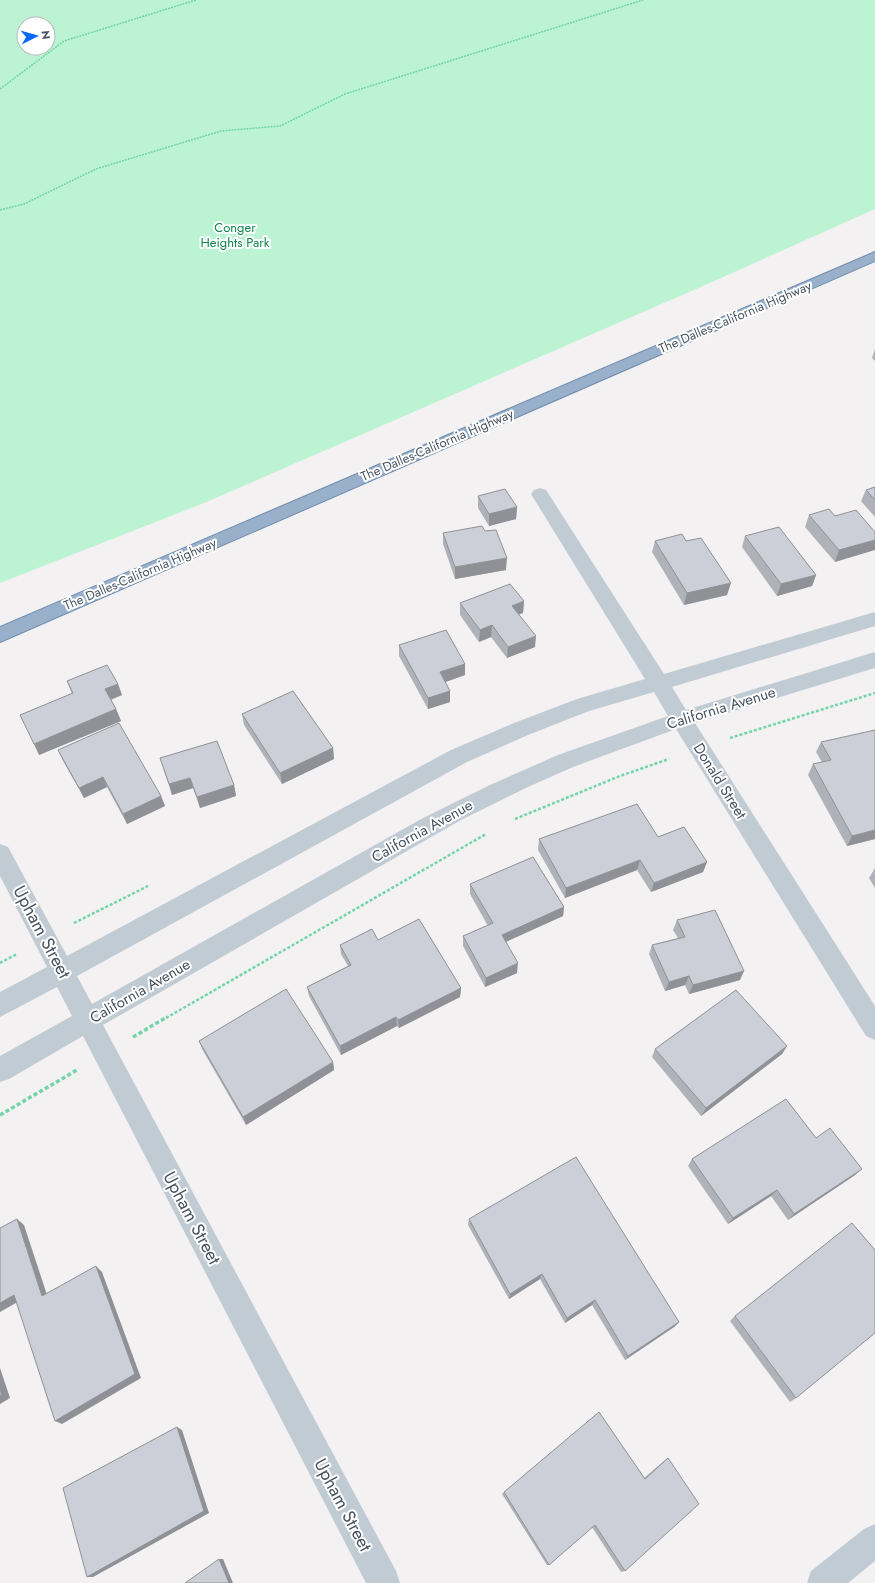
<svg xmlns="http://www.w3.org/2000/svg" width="875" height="1583" font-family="Jost,sans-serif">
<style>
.green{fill:#bcf4d3;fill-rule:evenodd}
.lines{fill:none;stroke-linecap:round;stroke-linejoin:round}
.trunk-casing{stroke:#6f8cb0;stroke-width:2}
.path-far2{stroke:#70d6a7;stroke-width:1.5;stroke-dasharray:2 1;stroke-linecap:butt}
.path-far1{stroke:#70d6a7;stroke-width:2.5;stroke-dasharray:3 2;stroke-linecap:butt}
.path{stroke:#70d6a7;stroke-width:3.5;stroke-dasharray:4 2.5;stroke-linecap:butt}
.minor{fill:#c0cbd4;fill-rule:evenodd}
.trunk{fill:#99b0cb;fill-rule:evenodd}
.wall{fill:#afb2b9}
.shaded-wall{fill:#8f9196}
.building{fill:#cccfd7;stroke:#8f9196}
.labels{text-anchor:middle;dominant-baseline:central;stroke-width:4;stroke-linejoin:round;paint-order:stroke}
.far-park-label{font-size:13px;fill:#0e854d;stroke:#fff}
.far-street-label{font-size:13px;fill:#465360;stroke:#fff}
.street-label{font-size:15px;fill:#465360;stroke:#fff}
.near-street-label{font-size:18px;fill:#465360;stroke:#fff}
</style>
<rect width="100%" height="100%" fill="#f3f1f1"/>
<path class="green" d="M 0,0 L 875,0 L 875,209 L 703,286 L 204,503 L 0,583 ZM 24,24 L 48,24 L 48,48 L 24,48 Z"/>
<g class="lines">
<defs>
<path id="trunk" d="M 875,252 L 875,261 L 0,642 L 0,627 Z"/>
</defs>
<use href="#trunk" class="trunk-casing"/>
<path class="path-far2" d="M 0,89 L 64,41 L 196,0
M 0,210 L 24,204 L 96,169 L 221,131 L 280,126 L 345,94 L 643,0"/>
<path class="path-far1" d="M 730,738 L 875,693
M 515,819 L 620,776 L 669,759
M 74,923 L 148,886
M 0,963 L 17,954
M 166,1018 L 486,834"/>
<path class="path" d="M 133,1037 L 167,1017
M 0,1115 L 77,1070"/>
<path class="minor" d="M 540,488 L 546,490 L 664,674 L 875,612 L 875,626 L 672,687 L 686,710 L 875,652 L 875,668 L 695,723 L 875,1006 L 875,1040 L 866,1036 L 676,729 L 573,767 L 528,787 L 461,820 L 103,1025 L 396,1571 L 400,1583 L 366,1583 L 83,1036 L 9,1079 L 0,1082 L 0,1056 L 72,1016 L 57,987 L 0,1017 L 0,992 L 47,967 L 0,876 L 0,844 L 8,847 L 67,956 L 451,750 L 514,723 L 577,699 L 645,679 L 531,494 L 534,490 ZM 654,692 L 668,716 L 558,755 L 490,785 L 423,818 L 92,1004 L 77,976 L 467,762 L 528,735 L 589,711 Z
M 875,1524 L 875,1561 L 848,1583 L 807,1583 L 811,1571 L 864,1529 Z"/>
<use href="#trunk" class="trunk"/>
</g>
<path class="wall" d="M 875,349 L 875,361 L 872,358 Z
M 875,487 L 875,517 L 861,501 L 866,490 Z
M 478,496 L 517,507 L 516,519 L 489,526 L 478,508 Z
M 809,515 L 835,516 L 875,532 L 835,562 L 805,527 Z
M 485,531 L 506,570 L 455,579 L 443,544 L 443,533 Z
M 745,536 L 816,575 L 812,586 L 777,596 L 742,547 Z
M 655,541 L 686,541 L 727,595 L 684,605 L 652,552 Z
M 524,601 L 523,613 L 519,614 L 535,647 L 507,658 L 491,637 L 479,642 L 460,615 L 460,603 Z
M 399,645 L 465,664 L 465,675 L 445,682 L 450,702 L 428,709 L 399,656 Z
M 67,681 L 118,684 L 122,695 L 111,700 L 116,709 L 121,721 L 39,755 L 72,694 Z
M 242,714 L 333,748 L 334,759 L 282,784 L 244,725 Z
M 821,742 L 875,839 L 847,846 L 808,775 L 813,764 L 822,762 L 816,752 Z
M 58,750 L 161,796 L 165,806 L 127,824 L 107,787 L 84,798 L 63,761 Z
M 160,758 L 234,785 L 236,796 L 200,808 L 193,788 L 172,795 Z
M 658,837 L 707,862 L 703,872 L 651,892 L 637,870 L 565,898 L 538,850 L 539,839 Z
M 875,868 L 875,888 L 869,878 Z
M 470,884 L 564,907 L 563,916 L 506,942 L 517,973 L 485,987 L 463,946 L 463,936 L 488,926 L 470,894 Z
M 677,920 L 740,980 L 689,994 L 685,985 L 665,991 L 649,954 L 652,945 L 678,938 L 673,930 Z
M 378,940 L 461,988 L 460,997 L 399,1028 L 397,1026 L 341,1055 L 309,996 L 307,987 L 348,966 L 341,954 L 340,945 Z
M 199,1041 L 333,1062 L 334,1070 L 246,1125 L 202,1049 Z
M 787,1046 L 782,1054 L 701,1116 L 652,1057 L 655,1049 Z
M 816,1138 L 855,1175 L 788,1220 L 771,1196 L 728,1224 L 688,1166 L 692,1159 Z
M 469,1219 L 679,1322 L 674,1327 L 625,1360 L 592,1305 L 565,1323 L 540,1279 L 509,1299 L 468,1225 Z
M 735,1316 L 796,1398 L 790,1402 L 730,1321 Z
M 668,1458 L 625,1571 L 621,1572 L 592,1527 L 549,1565 L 547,1565 L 502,1494 L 504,1492 L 644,1478 L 664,1461 Z"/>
<path class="shaded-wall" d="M 517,507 L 516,519 L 489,526 L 489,514 Z
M 875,540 L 875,550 L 835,562 L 839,550 Z
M 507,558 L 506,570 L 455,579 L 455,567 Z
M 816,575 L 812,586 L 777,596 L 781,584 Z
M 731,583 L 727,595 L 684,605 L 687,593 Z
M 524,601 L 523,613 L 511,617 L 512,606 Z
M 492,625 L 491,637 L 479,642 L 480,630 Z
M 536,636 L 535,647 L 507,658 L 508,647 Z
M 465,664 L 465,675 L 440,684 L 440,672 Z
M 118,684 L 122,695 L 109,700 L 105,689 Z
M 450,691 L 450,702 L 428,709 L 428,698 Z
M 116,709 L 121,721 L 39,755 L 34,744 Z
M 333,748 L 334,759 L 282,784 L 280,773 Z
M 103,777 L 107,787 L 84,798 L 79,788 Z
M 190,778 L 193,788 L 172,795 L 169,784 Z
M 234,785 L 236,796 L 200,808 L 197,797 Z
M 161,796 L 165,806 L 127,824 L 123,814 Z
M 875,830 L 875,839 L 847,846 L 852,836 Z
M 640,860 L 637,870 L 565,898 L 566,888 Z
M 707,862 L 703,872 L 651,892 L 654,883 Z
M 564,907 L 563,916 L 501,944 L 502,935 Z
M 518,963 L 517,973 L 485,987 L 486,978 Z
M 744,971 L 740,980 L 689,994 L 693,985 Z
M 689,976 L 685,985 L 665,991 L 669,982 Z
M 461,988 L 460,997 L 399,1028 L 398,1020 Z
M 396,1017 L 397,1026 L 341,1055 L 340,1046 Z
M 787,1046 L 782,1054 L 701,1116 L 706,1108 Z
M 333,1062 L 334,1070 L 246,1125 L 243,1117 Z
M 862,1169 L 855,1175 L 788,1220 L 794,1214 Z
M 777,1190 L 771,1196 L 728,1224 L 733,1218 Z
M 17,1219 L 24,1225 L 49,1301 L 42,1296 Z
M 96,1266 L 102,1272 L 141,1378 L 62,1424 L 55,1421 Z
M 542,1274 L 540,1279 L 509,1299 L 510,1294 Z
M 14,1295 L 21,1300 L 0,1312 L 0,1303 Z
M 595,1300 L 592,1305 L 565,1323 L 567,1318 Z
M 679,1322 L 674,1327 L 625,1360 L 628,1356 Z
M 0,1368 L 10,1398 L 0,1404 Z
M 177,1427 L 182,1430 L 209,1513 L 93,1577 L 87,1577 Z
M 219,1559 L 223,1559 L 233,1583 L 229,1583 Z"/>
<path class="building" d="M 875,487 L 875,500 L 866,490 Z
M 505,489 L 517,507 L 489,514 L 478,496 Z
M 829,509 L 835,516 L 856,510 L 875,532 L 875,540 L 839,550 L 809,515 Z
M 482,526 L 485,531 L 496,530 L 507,558 L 455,567 L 443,533 Z
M 779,527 L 816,575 L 781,584 L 745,536 Z
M 682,534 L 686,541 L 701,538 L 731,583 L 687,593 L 655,541 Z
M 510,584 L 524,601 L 512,606 L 536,636 L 508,647 L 492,625 L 480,630 L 460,603 Z
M 446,630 L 465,664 L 440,672 L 450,691 L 428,698 L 399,645 Z
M 107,665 L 118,684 L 105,689 L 116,709 L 34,744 L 20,715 L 73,693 L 67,681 Z
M 293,691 L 333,748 L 280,773 L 242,714 Z
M 119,723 L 161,796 L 123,814 L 103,777 L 79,788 L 58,750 Z
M 875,730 L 875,830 L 852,836 L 813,764 L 831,760 L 821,742 Z
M 217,741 L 234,785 L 197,797 L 190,778 L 169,784 L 160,758 Z
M 637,804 L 658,837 L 684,827 L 707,862 L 654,883 L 640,860 L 566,888 L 539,839 Z
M 533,857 L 564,907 L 502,935 L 518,963 L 486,978 L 463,936 L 493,923 L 470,884 Z
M 715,910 L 744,971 L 693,985 L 689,976 L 669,982 L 652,945 L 685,937 L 677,920 Z
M 419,919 L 461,988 L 398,1020 L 396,1017 L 340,1046 L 307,987 L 351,965 L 340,945 L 372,929 L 378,940 Z
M 286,989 L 333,1062 L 243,1117 L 199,1041 Z
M 736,990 L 787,1046 L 706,1108 L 655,1049 Z
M 786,1099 L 816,1138 L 830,1128 L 862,1169 L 794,1214 L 777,1190 L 733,1218 L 692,1159 Z
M 576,1157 L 679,1322 L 628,1356 L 595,1300 L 567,1318 L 542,1274 L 510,1294 L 469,1219 Z
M 17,1219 L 42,1296 L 96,1266 L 135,1374 L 55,1421 L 14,1295 L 0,1303 L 0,1228 Z
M 852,1223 L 875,1250 L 875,1333 L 796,1398 L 735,1316 Z
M 0,1388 L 2,1395 L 0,1396 Z
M 599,1412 L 645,1479 L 668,1458 L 699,1504 L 625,1571 L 595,1525 L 549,1565 L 504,1492 Z
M 177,1427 L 204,1511 L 87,1577 L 63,1488 Z
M 219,1559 L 229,1583 L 185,1583 Z"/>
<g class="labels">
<g class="far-park-label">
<text x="235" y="227">Conger<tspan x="235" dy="15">Heights Park</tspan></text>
</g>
<g class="far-street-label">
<text transform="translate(735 317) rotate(-23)">The Dalles-California Highway</text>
<text transform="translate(437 445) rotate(-23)">The Dalles-California Highway</text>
<text transform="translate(140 574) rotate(-23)">The Dalles-California Highway</text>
</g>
<g class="street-label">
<text transform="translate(721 708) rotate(-17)">California Avenue</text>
<text transform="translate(720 781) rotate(58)">Donald Street</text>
<text transform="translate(422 831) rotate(-29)">California Avenue</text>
<text transform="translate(140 991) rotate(-30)">California Avenue</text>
</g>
<g class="near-street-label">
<text transform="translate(42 932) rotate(62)">Upham Street</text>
<text transform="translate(192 1218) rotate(62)">Upham Street</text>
<text transform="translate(343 1505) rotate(62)">Upham Street</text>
</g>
</g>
<g transform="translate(36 36) rotate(84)"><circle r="19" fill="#ffffff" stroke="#b5babf"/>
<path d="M0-3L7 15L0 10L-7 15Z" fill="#0769f7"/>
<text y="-6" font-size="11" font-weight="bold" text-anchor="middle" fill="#465360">N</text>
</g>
</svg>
